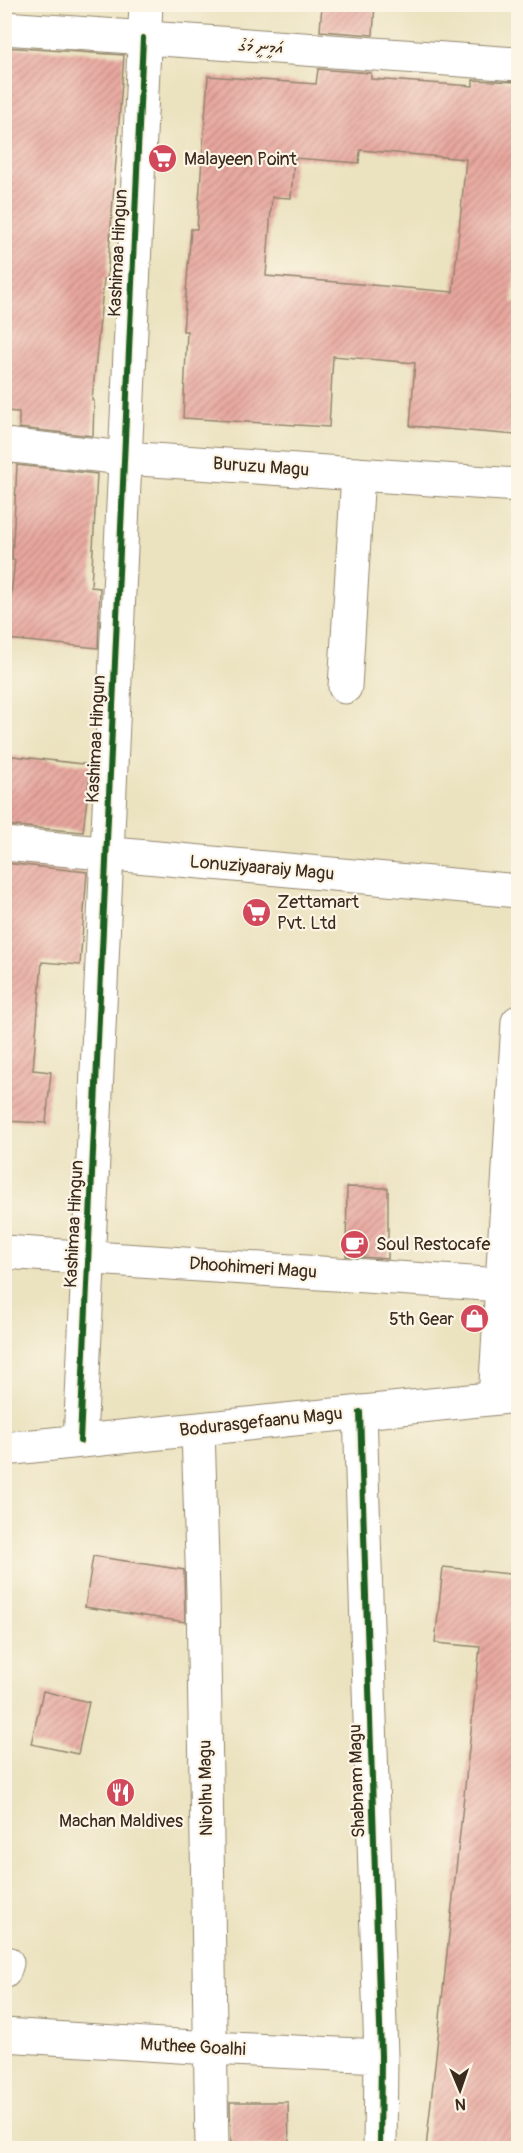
<svg xmlns="http://www.w3.org/2000/svg" width="523" height="2153" font-family="Pangolin,'Noto Sans Thaana',sans-serif">
<style>
.building{fill:url(#building-hatch);fill-rule:evenodd}
.lines{fill:none;stroke-linecap:round;stroke-linejoin:round}
.minor-casing{stroke:#93866e;stroke-width:35}
.minor{stroke:#fff;stroke-width:33}
.cycleway-casing{stroke:#fcf5e5;stroke-width:10}
.cycleway{stroke:#1b5e20;stroke-width:6}
.labels{text-anchor:middle;dominant-baseline:central;stroke-width:4.5;stroke-linejoin:round;paint-order:stroke}
.street-label{font-size:18px;fill:#3b2a1e;stroke:#fcf5e5}
.poi-label{font-size:18px;fill:#3b2a1e;stroke:#fcf5e5;text-anchor:start}
</style>
<defs>
<pattern id="building-hatch" width="6" height="6" patternUnits="userSpaceOnUse" patternTransform="scale(1.5)"><rect width="6" height="6" fill="#e8a79f"/><path d="M-1 1l2-2M0 6l6-6M5 7l2-2" fill="none" stroke="#bd8881"/></pattern>
</defs>
<rect width="100%" height="100%" fill="#fcf5e5"/>
<filter id="ink" filterUnits="userSpaceOnUse"><feTurbulence type="fractalNoise" baseFrequency=".0167" numOctaves="2"/><feDisplacementMap in="SourceGraphic" scale="12" xChannelSelector="R" yChannelSelector="G"/><feConvolveMatrix kernelMatrix="1 2 1 2 8 2 1 2 1" color-interpolation-filters="sRGB"/></filter>
<filter id="wash" filterUnits="userSpaceOnUse"><feTurbulence type="fractalNoise" baseFrequency=".008" numOctaves="4" result="noise"/><feDisplacementMap in="SourceGraphic" scale="24" xChannelSelector="R" yChannelSelector="G"/><feGaussianBlur stdDeviation="1.35" result="paint"/><feColorMatrix in="noise" values="0 0 0 0 0 0 0 0 0 0 0 0 0 0 0 0 0 1.4 0 .05"/><feComposite in="paint" operator="in"/></filter>
<g filter="url(#wash)">
<rect width="100%" height="100%" fill="#ebe2bf"/>
<g id="blocks">
<path class="building" d="M 322,4 L 375,4 L 373,35 L 320,31 Z
M 4,47 L 124,55 L 107,279 L 104,279 L 92,400 L 94,401 L 93,436 L 19,428 L 19,412 L 4,411 Z
M 318,69 L 371,73 L 371,79 L 473,86 L 473,80 L 519,82 L 519,235 L 512,302 L 519,303 L 519,404 L 516,435 L 410,426 L 415,363 L 333,356 L 329,427 L 183,418 L 187,331 L 183,331 L 191,229 L 197,229 L 208,76 L 316,84 ZM 360,150 L 466,159 L 453,292 L 266,276 L 272,197 L 291,198 L 294,158 L 359,163 Z
M 17,465 L 97,474 L 91,587 L 100,588 L 98,648 L 6,639 L 15,560 L 12,560 Z
M 4,755 L 91,765 L 83,832 L 4,825 Z
M 4,863 L 87,872 L 80,965 L 42,962 L 33,1070 L 51,1072 L 46,1123 L 4,1121 Z
M 347,1187 L 388,1188 L 388,1259 L 346,1256 Z
M 93,1556 L 184,1570 L 185,1622 L 85,1607 Z
M 443,1567 L 519,1575 L 519,2068 L 510,2148 L 426,2148 L 480,1647 L 435,1643 Z
M 43,1691 L 89,1702 L 78,1754 L 31,1744 Z
M 230,2102 L 288,2102 L 289,2146 L 231,2146 Z"/>
</g>
</g>
<g filter="url(#ink)">
<use href="#blocks" fill-opacity="0" stroke="#93866e" stroke-width="1.5"/>
<g class="lines">
<defs>
<path id="minor" d="M 4,28 L 518,64
M 4,445 L 124,458 L 518,485
M 345,687 L 358,474
M 4,844 L 518,891
M 4,1252 L 501,1285
M 495,1398 L 518,1022
M 360,1412 L 381,2056 L 380,2148
M 198,1429 L 203,1594 L 212,2148
M 80,1441 L 146,4
M 4,1449 L 518,1396
M 4,1963 L 7,1963 L 4,1972
M 4,2035 L 210,2048 L 381,2056"/>
</defs>
<use href="#minor" class="minor-casing"/>
<use href="#minor" class="minor"/>
<defs>
<path id="cycleway" d="M 360,1412 L 381,2056 L 380,2148
M 80,1441 L 143,38"/>
</defs>
<use href="#cycleway" class="cycleway-casing"/>
<use href="#cycleway" class="cycleway"/>
</g>
</g>
<defs>
<symbol id="supermarket-disc" viewBox="-11 -11 22 22"><circle r="9.5" fill="#d1495b" stroke="#fcf5e5"/><path d="M-6-5.5h2.5l.6 2H6L4.5 2H-2.5L-4.4-4H-6ZM-1.5 3.2a1.3 1.3 0 1 0 .1 0ZM3 3.2a1.3 1.3 0 1 0 .1 0Z" fill="#fff"/></symbol>
<symbol id="cafe-disc" viewBox="-11 -11 22 22"><circle r="9.5" fill="#d1495b" stroke="#fcf5e5"/><path d="M-5.5-4.5H6V0H3Q3 3.5 0 3.5H-2.5Q-5.5 3.5-5.5 0ZM3-3.2v2h1.7v-2ZM-6 4.5H4V6H-6Z" fill="#fff"/></symbol>
<symbol id="shop-disc" viewBox="-11 -11 22 22"><circle r="9.5" fill="#d1495b" stroke="#fcf5e5"/><path d="M-5-2.5h2.3a2.7 3.5 0 0 1 5.4 0H5L5.5 6h-11ZM-1.5-2.5h3a1.5 2.3 0 0 0-3 0Z" fill="#fff"/></symbol>
<symbol id="restaurant-disc" viewBox="-11 -11 22 22"><circle r="9.5" fill="#d1495b" stroke="#fcf5e5"/><path d="M-5-6h1v4h1v-4h1v4h1v-4h1v5L-1.5 .5V6h-2V.5L-5-1ZM5-6V6H3V1.5H1.5Q1.5-4 5-6Z" fill="#fff"/></symbol>
</defs>
<g fill-rule="evenodd">
<use href="#supermarket-disc" x="146" y="142" width="33" height="33"/>
<use href="#supermarket-disc" x="240" y="896" width="33" height="33"/>
<use href="#cafe-disc" x="338" y="1228" width="33" height="33"/>
<use href="#shop-disc" x="458" y="1302" width="33" height="33"/>
<use href="#restaurant-disc" x="104" y="1776" width="33" height="33"/>
</g>
<g class="labels">
<g class="street-label">
<text transform="translate(261 47) rotate(4)">އަމީނީ މަގު</text>
<text transform="translate(118 253) rotate(-87)">Kashimaa Hingun</text>
<text transform="translate(261 467) rotate(4)">Buruzu Magu</text>
<text transform="translate(96 739) rotate(-87)">Kashimaa Hingun</text>
<text transform="translate(262 868) rotate(5)">Lonuziyaaraiy Magu</text>
<text transform="translate(74 1224) rotate(-87)">Kashimaa Hingun</text>
<text transform="translate(253 1268) rotate(4)">Dhoohimeri Magu</text>
<text transform="translate(261 1422) rotate(-6)">Bodurasgefaanu Magu</text>
<text transform="translate(357 1781) rotate(-92)">Shabnam Magu</text>
<text transform="translate(206 1788) rotate(-91)">Nirolhu Magu</text>
<text transform="translate(193 2047) rotate(3)">Muthee Goalhi</text>
</g>
<g class="poi-label">
<text x="184" y="159">Malayeen Point</text>
<text x="277" y="902">Zettamart<tspan x="277" dy="21">Pvt. Ltd</tspan></text>
<text x="376" y="1244">Soul Restocafe</text>
<text x="454" y="1319" text-anchor="end">5th Gear</text>
<text x="121" y="1821" text-anchor="middle">Machan Maldives</text>
</g>
</g>
<rect width="523" height="2153" fill="none" stroke="#fcf5e5" stroke-width="24"/>
<g transform="translate(460 2090) rotate(178)" stroke="#fcf5e5" stroke-width="4.5" paint-order="stroke">
<path d="M0-4.5L10 22L0 15L-10 22Z" fill="#3b2a1e"/>
<text y="-9" font-size="16" font-weight="bold" text-anchor="middle" fill="#3b2a1e">N</text>
</g>
</svg>
